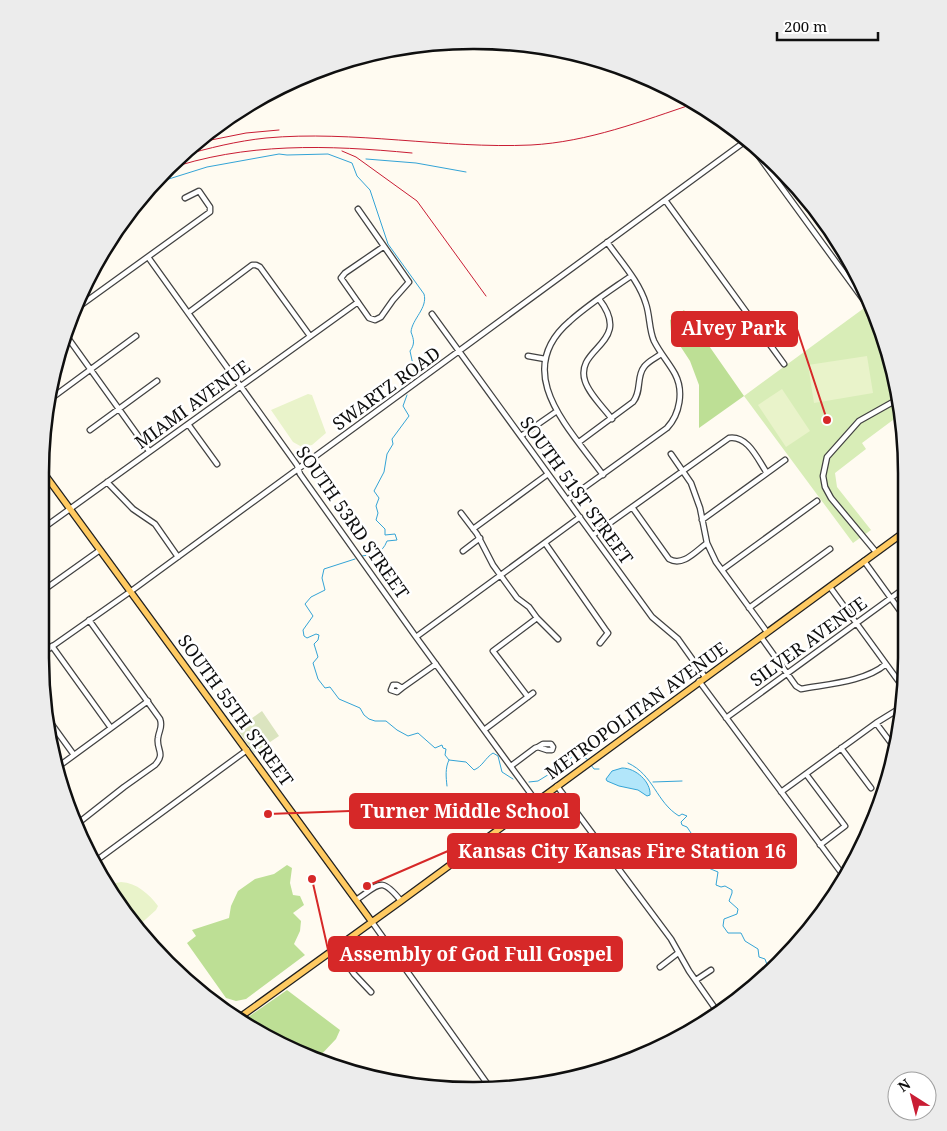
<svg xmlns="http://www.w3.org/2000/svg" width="947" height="1131" font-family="'Noto Serif',serif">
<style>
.green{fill:#d8edb7}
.forest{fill:#bddf95}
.cemetery{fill:#dbe4bf}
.pitch{fill:#e9f3ca}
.water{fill:#b2e6fa;stroke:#34a4d6}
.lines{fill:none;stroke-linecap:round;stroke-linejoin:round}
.stream{stroke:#34a4d6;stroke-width:1}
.minor-casing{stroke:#424242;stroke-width:7}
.major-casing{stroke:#202020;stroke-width:8}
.minor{stroke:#fff;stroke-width:4.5}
.major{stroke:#ffca61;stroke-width:5.5}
.rail{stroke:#c91d34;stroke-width:1}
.labels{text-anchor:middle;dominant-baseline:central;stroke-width:5;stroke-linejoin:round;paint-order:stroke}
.street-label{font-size:18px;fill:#0f0f0f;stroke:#fff}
.rim{fill:none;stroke:#0f0f0f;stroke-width:2.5}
.leader{fill:none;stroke:#d62828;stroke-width:2}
.callout-dot{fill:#d62828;stroke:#fff;stroke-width:2}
.callout{fill:#d62828;stroke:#d62828;stroke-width:2}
.callout-label{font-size:19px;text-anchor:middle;font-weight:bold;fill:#fff}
</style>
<rect width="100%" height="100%" fill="#fffbf1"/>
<path class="green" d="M 871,303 L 899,389 L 901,414 L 862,443 L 866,449 L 835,473 L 837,487 L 871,530 L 853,543 L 744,396 Z"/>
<path class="forest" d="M 684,310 L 744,396 L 699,428 L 699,385 L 690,361 L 671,332 L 670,320 Z
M 287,865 L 292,868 L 290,883 L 293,895 L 300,896 L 304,905 L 293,913 L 301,921 L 300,931 L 294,944 L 305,955 L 246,999 L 236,1001 L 226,998 L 187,943 L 196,936 L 192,930 L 229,918 L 231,906 L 238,891 L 255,879 L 274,874 Z
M 287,990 L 340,1030 L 336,1039 L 317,1059 L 241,1022 Z"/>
<path class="cemetery" d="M 262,711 L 279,736 L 254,753 L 237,729 Z"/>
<path class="pitch" d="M 867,356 L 873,393 L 814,403 L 808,365 Z
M 782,389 L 810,431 L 786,447 L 758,405 Z
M 308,394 L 312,395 L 326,433 L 312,445 L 302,447 L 293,442 L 271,410 Z
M 121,882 C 137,883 149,894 158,906 L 156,910 L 136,928 L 106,885 Z"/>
<path class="water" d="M 622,768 C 636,768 651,782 650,795 L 647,796 L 638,790 L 619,786 L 607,781 L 606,779 L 612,771 Z"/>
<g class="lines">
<path class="stream" d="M 366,159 L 416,163 L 466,172
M 156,183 L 207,167 L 279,154 L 287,155 L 328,154 L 352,163 L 357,176 L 370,190 L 388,244 L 424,294 C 428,308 412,319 411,332 C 414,340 415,344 410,351 L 415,374 C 410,380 402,380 402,389
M 362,556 C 374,554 382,554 387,541 L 397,540 L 395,534 L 385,535 L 385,529 L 376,520 L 378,513 L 376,506 L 379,498 L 374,491 L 384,472 L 387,454 L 393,444 L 392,439 L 409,416 L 403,406 L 407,395
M 355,559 L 324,569 L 322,578 L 325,590 L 311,597 L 305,604 L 313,616 L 303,630 L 304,636 L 307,638 L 316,634 L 319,635 L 318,640 L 314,644 L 318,657 L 313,663 L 318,679 L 325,688 L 330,687 L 339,699 L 360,708 L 364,715 L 369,719 L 375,721 L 386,721 L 397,730 L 408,736 L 418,733 L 435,748 L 442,745 L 443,748 L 446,749 L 445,755 L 449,760 L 466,762 L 474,770 C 483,766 485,758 493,753 L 498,756 L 502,772 L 513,779
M 628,763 C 654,775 656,802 679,816 L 682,814 L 687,816 L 681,822 L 682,825 L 687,827 L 691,833 L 689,839 L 705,860 L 704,864 L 706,867 L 718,872 L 716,885 L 721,887 L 725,886 L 732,890 L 732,893 L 729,901 L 738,909 L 737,914 L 724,919 L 723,926 L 728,933 L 741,933 L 745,941 L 758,949 L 759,957 L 765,959 L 769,970
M 591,765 L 594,769 L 599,769
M 529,782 L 538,781 L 559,768 L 573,756 L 579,756 L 587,759
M 653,782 L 682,781
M 447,786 C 446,777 445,768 449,760"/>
<defs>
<path id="minor" d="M 747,140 L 868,306 L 883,339
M 665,200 L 784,364
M 358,209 L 409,282 L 393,300 L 381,317 L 375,320 L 369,318 L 341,278 L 345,273 L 383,247
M 148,257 L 297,465 L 300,474 L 416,637 L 536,801
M 599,299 C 634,344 574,347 585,381 C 589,394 603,407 612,419
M 77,308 L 210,212 L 210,207 L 199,191 L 185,198
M 188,313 L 252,265 L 256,265 L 260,267 L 310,336
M 432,314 L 652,617 L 678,639 L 705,677
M 68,338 L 149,451
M 528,356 L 545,359
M 49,400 L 136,336
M 188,424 L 217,464
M 90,430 L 157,381
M 521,436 L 557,411
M 579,442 L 633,402 C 642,391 636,377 644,367 C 648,361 656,358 661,354
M 671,454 L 691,483 L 700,508 L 707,543 L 716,562 L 767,632
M 603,475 C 570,429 510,372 570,321 C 589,304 611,290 631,276
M 107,482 L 133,509 L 155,524 L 178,557
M 567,500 L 667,428 C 680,414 684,391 675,374 C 669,363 660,353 654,341 C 649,330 650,316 646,304 C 639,281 621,262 607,242
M 632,507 L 669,559 C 683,567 696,551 707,543
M 461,513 L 477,534 L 493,565 L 517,598 L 529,607 L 537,618 L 558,639
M 702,520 L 785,460
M 42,529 L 358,302
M 473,529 L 548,474
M 593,535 L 729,438 C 748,435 758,460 767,473
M 545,543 L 605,629 L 608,633 L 600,643
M 463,551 L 480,538
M 876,552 L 831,498 L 825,487 L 823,476 L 827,457 L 859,421 L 900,398
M 864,561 L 906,619
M 722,570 L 817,501
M 830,587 L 905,690
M 41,592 L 100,550
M 749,608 L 830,549
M 416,637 L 580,517
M 761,637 L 796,686 L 801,689 C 828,684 865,682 886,664
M 40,641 L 47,650
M 52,646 L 111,728
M 40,655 L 134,589 L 747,140
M 699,681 L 846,879
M 393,685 L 397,685 L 402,688 L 397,692 L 391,690 Z
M 402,688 L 436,664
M 528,697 L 493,651 L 537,618
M 726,718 L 906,587
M 48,719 L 74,755
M 876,723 L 894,747
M 484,730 L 533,693
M 841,748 L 871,788
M 511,766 L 535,748 L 538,747 L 547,750 L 552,750 L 553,747 L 551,744 L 543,744 L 538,747
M 55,769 L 148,701
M 806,774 L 845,826 L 820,845
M 557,786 L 671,939 L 689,971 L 719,1014
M 781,792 L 876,723 L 902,707
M 77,824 L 124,787 L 155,765 C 166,753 156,750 158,738 C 159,730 163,727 160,719 L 89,620
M 93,863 L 247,750
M 356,900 C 380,884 381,876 401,901
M 372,922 L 491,1089
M 336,948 L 354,974 L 371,992
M 660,967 L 678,953
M 696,980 L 711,970"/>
<path id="major" d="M 43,472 L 372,922
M 236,1020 L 401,901 L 907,530"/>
</defs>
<use href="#minor" class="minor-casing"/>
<use href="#major" class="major-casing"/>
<use href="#minor" class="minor"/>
<use href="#major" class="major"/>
<path class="rail" d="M 196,143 L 246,133 L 279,130
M 342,151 L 356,157 L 417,201 L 486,296
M 181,156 C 209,148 237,141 266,138 C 353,130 444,149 531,145 C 588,142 642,121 696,103
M 165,170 C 245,142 328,145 412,153"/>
</g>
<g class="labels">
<g class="street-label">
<text transform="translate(386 388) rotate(-36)">SWARTZ ROAD</text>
<text transform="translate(192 404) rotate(-36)">MIAMI AVENUE</text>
<text transform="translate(577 490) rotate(54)">SOUTH 51ST STREET</text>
<text transform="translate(353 522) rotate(55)">SOUTH 53RD STREET</text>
<text transform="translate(808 641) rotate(-36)">SILVER AVENUE</text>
<text transform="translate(236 710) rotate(54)">SOUTH 55TH STREET</text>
<text transform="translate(636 710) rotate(-36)">METROPOLITAN AVENUE</text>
</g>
</g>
<path d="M0 0H947V1131H0ZM473 49H474A424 424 0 0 1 898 473V658A424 424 0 0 1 474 1082H473A424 424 0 0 1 49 658V473A424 424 0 0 1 473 49Z" fill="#ececec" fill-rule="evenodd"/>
<path class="rim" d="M473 49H474A424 424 0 0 1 898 473V658A424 424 0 0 1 474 1082H473A424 424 0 0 1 49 658V473A424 424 0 0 1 473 49Z"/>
<path class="leader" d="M827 420L797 329M268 814L350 811M367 886L448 851M312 879L329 954"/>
<g class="callout-dot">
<circle cx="827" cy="420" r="5"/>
<circle cx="268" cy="814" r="5"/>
<circle cx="367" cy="886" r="5"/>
<circle cx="312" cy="879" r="5"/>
</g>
<g class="callout">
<rect x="672" y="312" width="125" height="34" rx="5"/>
<rect x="350" y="794" width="229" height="34" rx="5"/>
<rect x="448" y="834" width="348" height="34" rx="5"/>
<rect x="329" y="937" width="293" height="34" rx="5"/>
</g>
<g class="callout-label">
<text x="734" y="335">Alvey Park</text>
<text x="465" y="818">Turner Middle School</text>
<text x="622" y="858">Kansas City Kansas Fire Station 16</text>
<text x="476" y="961">Assembly of God Full Gospel</text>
</g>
<g transform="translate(912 1096) rotate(324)"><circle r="24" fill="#ffffff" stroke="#9f9f9f"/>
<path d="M0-4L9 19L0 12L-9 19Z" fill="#c91d34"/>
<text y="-8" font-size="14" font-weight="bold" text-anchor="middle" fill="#0f0f0f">N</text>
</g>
<path d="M777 32v8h101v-8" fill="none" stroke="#0f0f0f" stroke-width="2.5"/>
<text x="784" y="32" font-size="15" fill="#0f0f0f" stroke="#ffffff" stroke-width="4" paint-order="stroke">200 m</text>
</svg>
